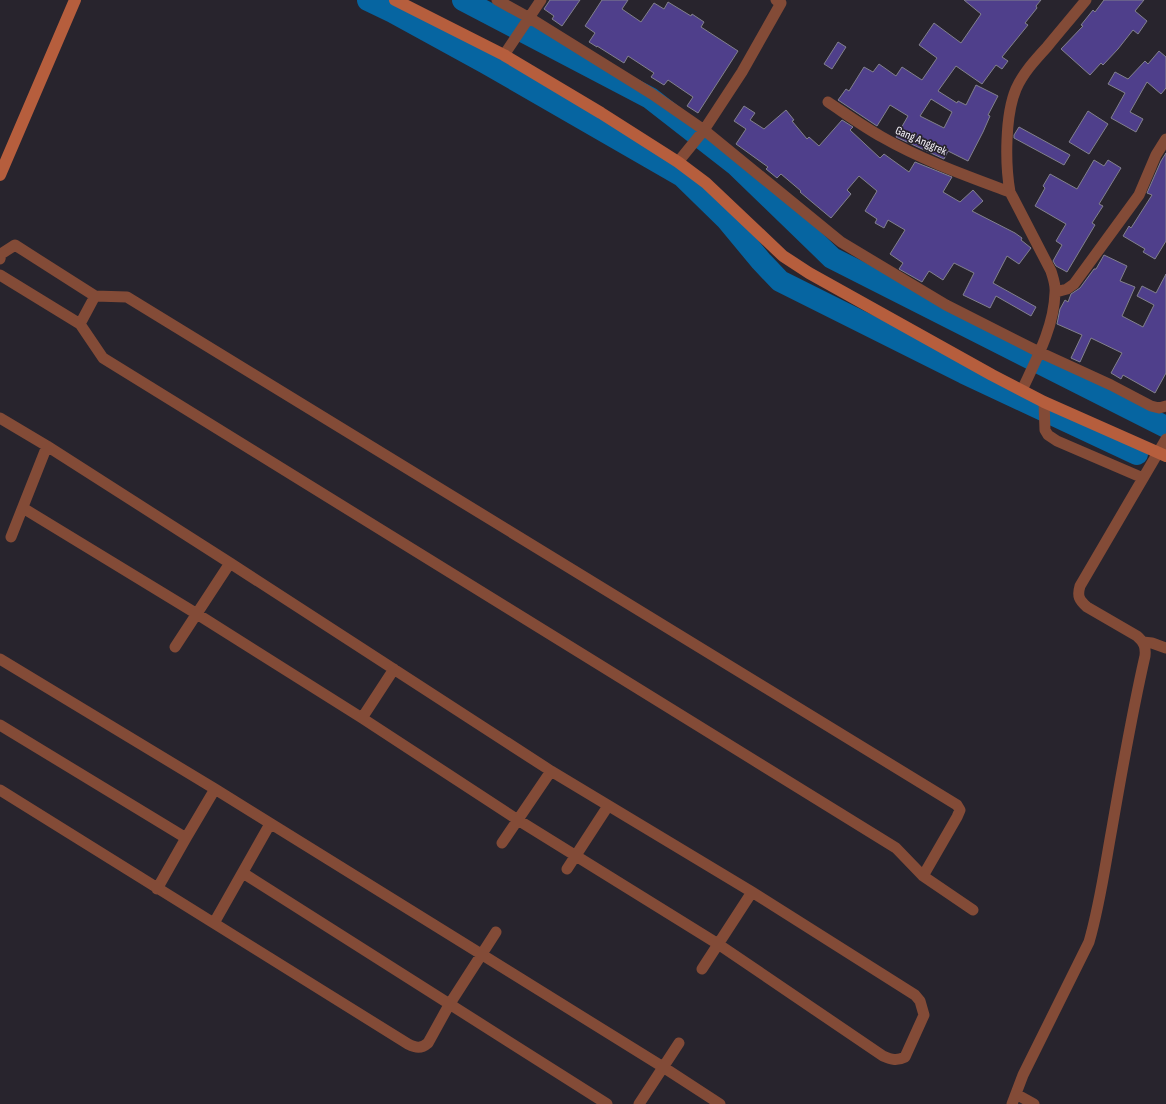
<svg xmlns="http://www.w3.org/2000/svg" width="1166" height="1104" font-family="'Sofia Sans Condensed',sans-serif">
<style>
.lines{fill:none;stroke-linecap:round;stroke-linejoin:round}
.river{stroke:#0665a1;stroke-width:22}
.building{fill:#4f3f8b;stroke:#82818d;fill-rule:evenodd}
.street{stroke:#834b37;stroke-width:11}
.secondary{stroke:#b65e3d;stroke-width:12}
.labels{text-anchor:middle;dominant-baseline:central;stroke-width:3.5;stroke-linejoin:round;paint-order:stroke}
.street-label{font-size:12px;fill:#f6f3fa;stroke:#28242d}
</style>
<rect width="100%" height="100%" fill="#28242d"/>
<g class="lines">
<path class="river" d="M 368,0 L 393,12 L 486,63 L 682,176 L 727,220 L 761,261 L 780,281 L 964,373 L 1137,454
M 463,0 L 650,98 L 736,165 L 832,258 L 1166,427"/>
</g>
<path class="building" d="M 550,0 L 580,0 L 562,26 L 552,19 L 554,16 L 544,9 Z
M 602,0 L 628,0 L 622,9 L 641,22 L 654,3 L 664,9 L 668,2 L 691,16 L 692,14 L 704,22 L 701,27 L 738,51 L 698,113 L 687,106 L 693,97 L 668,80 L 664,85 L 651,77 L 654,73 L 628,56 L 624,63 L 597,46 L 597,47 L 589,42 L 595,33 L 585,26 Z
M 964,0 L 1041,0 L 1036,6 L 1037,8 L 1025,23 L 1028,25 L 1002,57 L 1008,61 L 1002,69 L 996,65 L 982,84 L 956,66 L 938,91 L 957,103 L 958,101 L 966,105 L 976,85 L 998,96 L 988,115 L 990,116 L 983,132 L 968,161 L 948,151 L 944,159 L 896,137 L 908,116 L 890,105 L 877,126 L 838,100 L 846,89 L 849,91 L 864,67 L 873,72 L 879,64 L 896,76 L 902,67 L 922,80 L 937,58 L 919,45 L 934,23 L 961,43 L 981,14 ZM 931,99 L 952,112 L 944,128 L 920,116 Z
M 1104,0 L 1144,0 L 1135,11 L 1147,21 L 1138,34 L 1133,30 L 1118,49 L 1103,65 L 1101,63 L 1090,75 L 1061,49 L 1083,26 L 1081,25 L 1093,10 L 1095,12 Z
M 838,42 L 846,47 L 832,69 L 824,64 Z
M 1159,51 L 1166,57 L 1166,88 L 1161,94 L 1147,82 L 1130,112 L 1143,119 L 1136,132 L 1111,118 L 1125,93 L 1108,84 L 1115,72 L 1128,79 L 1145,61 L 1148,64 Z
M 744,106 L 755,113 L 750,120 L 764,129 L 786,110 L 794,120 L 792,121 L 807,139 L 809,137 L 819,146 L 842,120 L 853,127 L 850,130 L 880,158 L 884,154 L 909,172 L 915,162 L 952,177 L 943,192 L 960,202 L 973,190 L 983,201 L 972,211 L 1015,233 L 1022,238 L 1021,240 L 1031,248 L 1019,264 L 1007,256 L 993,283 L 1036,307 L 1031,316 L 996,296 L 990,308 L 963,295 L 974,273 L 954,263 L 943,280 L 929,271 L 922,282 L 899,269 L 903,263 L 890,254 L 905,230 L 888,220 L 884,228 L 875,223 L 877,219 L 865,211 L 877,191 L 859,176 L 847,190 L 851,194 L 831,218 L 800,192 L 801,191 L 781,174 L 777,178 L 766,169 L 768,167 L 736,144 L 746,129 L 734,121 Z
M 1088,111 L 1108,124 L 1089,154 L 1069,142 Z
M 1019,127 L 1070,155 L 1064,165 L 1014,138 L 1014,135 Z
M 1166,153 L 1166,241 L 1155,259 L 1143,252 L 1145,249 L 1123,236 L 1129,226 L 1131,228 L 1152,195 L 1147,193 L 1161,161 Z
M 1094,160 L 1104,166 L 1108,160 L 1121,168 L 1099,204 L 1103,206 L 1092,223 L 1095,225 L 1067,272 L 1056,266 L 1053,261 L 1062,245 L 1056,241 L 1066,224 L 1035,206 L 1045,188 L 1043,186 L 1050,174 L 1077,189 Z
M 1104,255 L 1127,266 L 1120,281 L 1135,287 L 1122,316 L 1143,327 L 1154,305 L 1137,296 L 1142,286 L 1156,293 L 1166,274 L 1166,373 L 1155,393 L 1123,375 L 1121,379 L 1111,373 L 1122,353 L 1091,338 L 1080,362 L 1071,358 L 1082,335 L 1057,324 L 1060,309 L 1065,300 L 1068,302 L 1071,294 L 1080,288 L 1094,269 L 1096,269 Z"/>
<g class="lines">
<path class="street" d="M 497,0 L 528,17 L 652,94 L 704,130 L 841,242 L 946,305 L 1039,352 L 1111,385 L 1151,406 L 1159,408 L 1166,406
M 504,55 L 541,0
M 828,102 C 846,114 864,127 882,137 C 922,160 967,176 1010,192
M 678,162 L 704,130 L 742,72 L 781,3 L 776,0
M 0,259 L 1,254 L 15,245 L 95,296 L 127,297 L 957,805 L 960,810 L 957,817 L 923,876
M 0,275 L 80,324 L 103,358 L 896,848 L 923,876 L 973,910
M 1056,292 L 1067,289 L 1074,284 L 1139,195 L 1156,155 L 1166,139
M 80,324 L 95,296
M 1022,390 C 1036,360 1054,327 1055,293 C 1056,285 1053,278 1051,271 L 1010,192 C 1005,164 1005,115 1016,89 C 1023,73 1036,59 1047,47 C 1060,31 1073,16 1086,0
M 1044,402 L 1045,430 L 1048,435 L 1057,441 L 1143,478
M 0,418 L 47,446 L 230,563 L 551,771 L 752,892 L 915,995 L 920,1001 L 924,1015 L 905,1057 C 897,1061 892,1060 883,1056 L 718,944 L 518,820 L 362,718 L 197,614 L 23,508
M 11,537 L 47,446
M 1143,642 L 1152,643 L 1166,648
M 175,647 L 230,563
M 0,659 L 215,789 L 663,1067 L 720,1104
M 362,718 L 394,669
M 0,725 L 186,838
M 0,790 L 408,1044 C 416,1048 421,1049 428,1043 L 449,1005 L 496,932
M 502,843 L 551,771
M 567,869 L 608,806
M 243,873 L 607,1104
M 157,889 L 186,838 L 215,789
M 214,923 L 270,824
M 702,969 L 752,892
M 1016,1094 L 1034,1104
M 639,1104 L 679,1043
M 1012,1104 L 1023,1075 L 1089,942 C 1100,904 1105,866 1112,828 C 1122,770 1132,713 1145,656 C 1146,647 1144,642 1137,636 L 1087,607 C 1079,600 1077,596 1080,586 L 1166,439"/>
<path class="secondary" d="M 395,0 L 504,55 L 601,113 L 678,162 L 706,183 L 783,256 L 809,273 L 992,375 L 1044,402 L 1166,456
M 0,175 L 75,0"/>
</g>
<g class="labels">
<g class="street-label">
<text transform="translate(921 141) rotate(24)">Gang Anggrek</text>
</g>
</g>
</svg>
